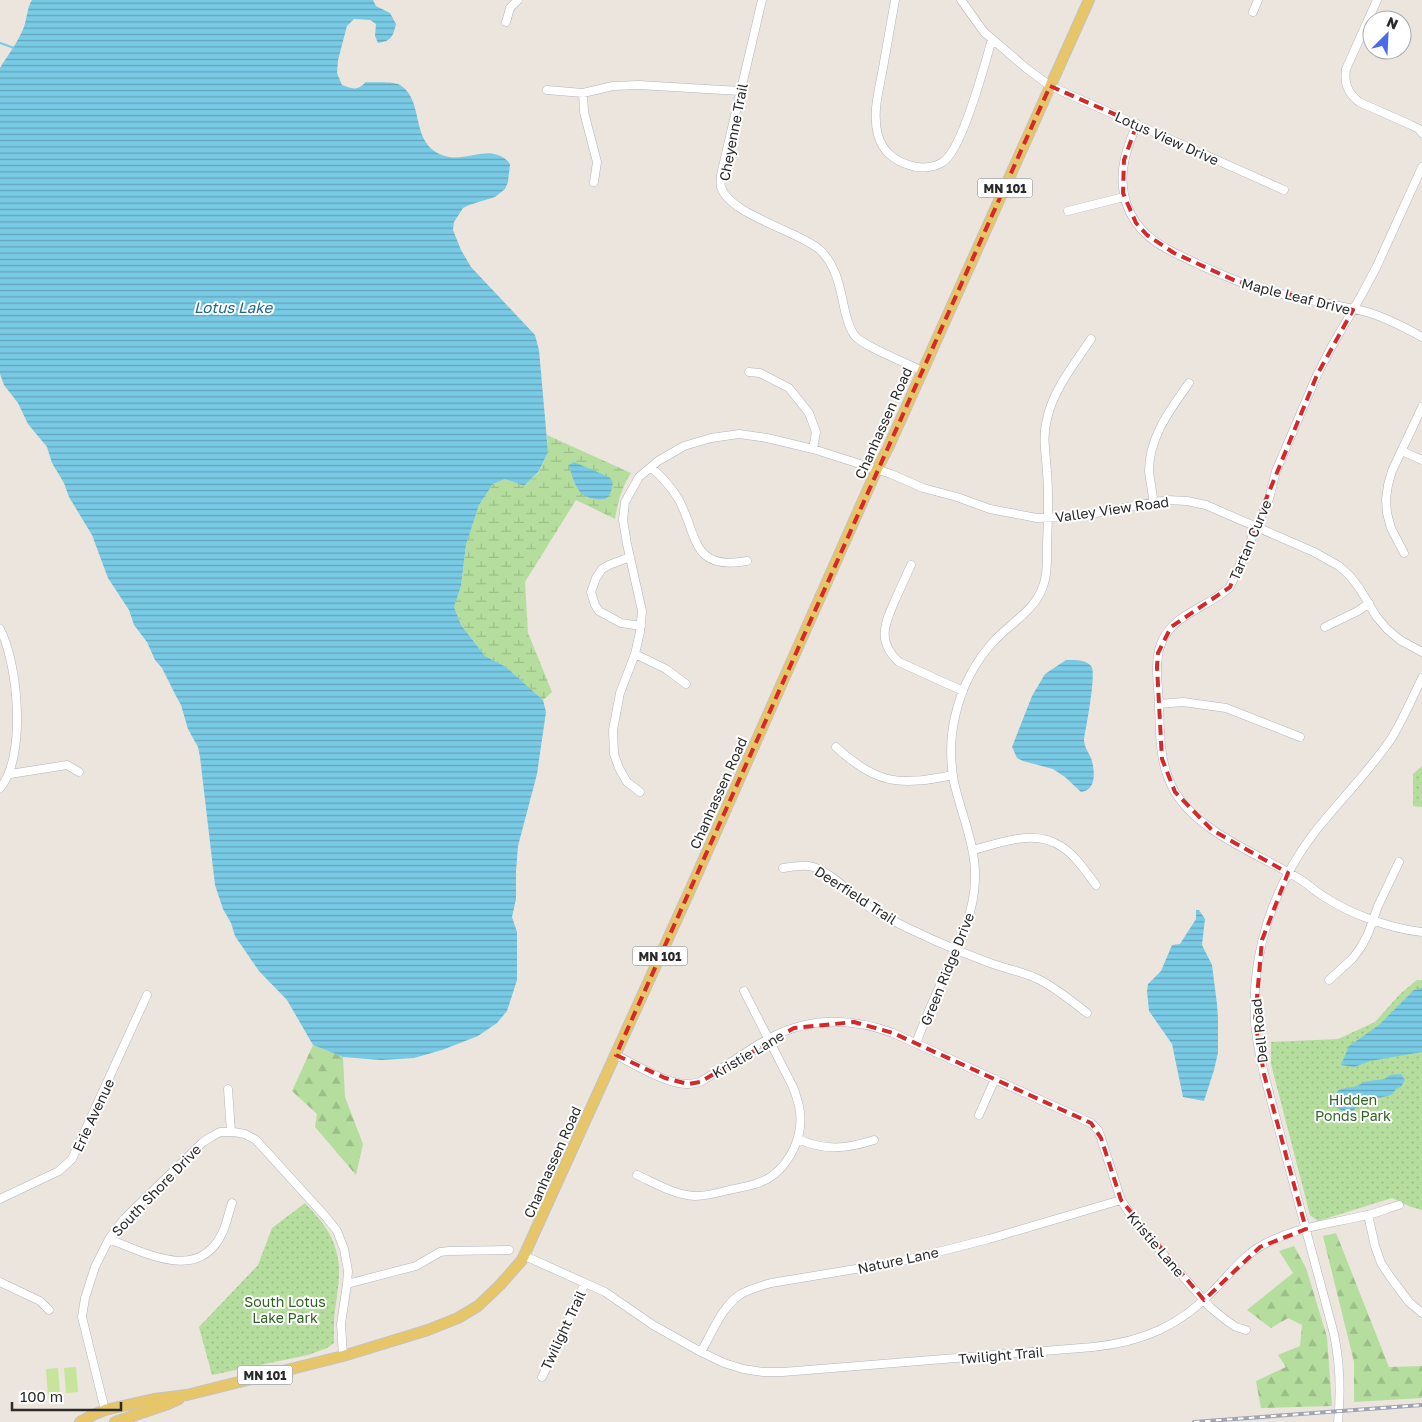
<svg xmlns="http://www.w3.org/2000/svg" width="1422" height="1422" font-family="'Golos Text',sans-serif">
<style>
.grass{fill:url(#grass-dots)}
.forest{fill:url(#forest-firs)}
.wetland{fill:url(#wetland-marsh)}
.pitch{fill:#c6e49a}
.water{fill:url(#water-rules)}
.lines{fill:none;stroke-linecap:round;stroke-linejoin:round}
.stream{stroke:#78cae5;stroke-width:2}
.minor-casing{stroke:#b1b4bd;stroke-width:9}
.major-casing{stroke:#c3c3c3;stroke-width:12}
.minor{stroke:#fff;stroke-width:8}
.major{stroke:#e6c668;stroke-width:10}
.rail-casing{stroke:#a0a3b3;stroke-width:4}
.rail{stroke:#fff;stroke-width:2;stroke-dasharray:5.5;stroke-linecap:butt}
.marked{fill:none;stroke:#d62828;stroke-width:4;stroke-dasharray:10 6;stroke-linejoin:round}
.labels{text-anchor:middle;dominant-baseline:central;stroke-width:4;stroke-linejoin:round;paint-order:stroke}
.shield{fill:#fff;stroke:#6a6a6a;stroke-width:1}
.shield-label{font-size:12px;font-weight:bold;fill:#2a2a2a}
.street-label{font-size:14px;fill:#2a2a2a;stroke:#fff}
.park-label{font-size:14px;fill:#2e6220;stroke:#fff}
.water-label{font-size:15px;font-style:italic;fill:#186991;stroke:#fff}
</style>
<defs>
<pattern id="grass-dots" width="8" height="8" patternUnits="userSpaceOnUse" patternTransform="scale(1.25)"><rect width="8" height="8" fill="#b5dd9e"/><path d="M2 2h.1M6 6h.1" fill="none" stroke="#9cbe88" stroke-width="1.8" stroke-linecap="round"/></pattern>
<pattern id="forest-firs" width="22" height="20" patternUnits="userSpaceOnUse" patternTransform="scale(1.25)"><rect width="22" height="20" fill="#b5dd9e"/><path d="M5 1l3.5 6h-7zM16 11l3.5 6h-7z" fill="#9cbe88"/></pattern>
<pattern id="wetland-marsh" width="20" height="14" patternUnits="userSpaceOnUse" patternTransform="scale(1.25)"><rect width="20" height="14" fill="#b5dd9e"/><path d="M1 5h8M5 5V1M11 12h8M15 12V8" fill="none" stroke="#9cbe88"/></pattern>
<pattern id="water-rules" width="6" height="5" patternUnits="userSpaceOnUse" patternTransform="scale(1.25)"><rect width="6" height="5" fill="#78cae5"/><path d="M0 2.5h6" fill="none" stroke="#63a4ba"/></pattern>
</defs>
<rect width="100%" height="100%" fill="#ebe5dd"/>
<path class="grass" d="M 1422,766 L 1422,807 L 1413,806 L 1413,774 Z
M 1417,980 L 1422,980 L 1422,1210 L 1411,1207 L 1392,1198 L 1318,1221 L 1310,1215 L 1271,1064 L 1271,1042 L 1338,1039 L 1375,1022 L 1400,994 Z
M 305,1203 C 313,1212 323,1222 329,1233 C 346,1265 337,1287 334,1320 C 334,1328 334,1336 334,1343 L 327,1348 L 308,1355 L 212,1375 L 199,1327 L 258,1265 L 272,1228 Z"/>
<path class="forest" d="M 313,1045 L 343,1057 L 345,1097 L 363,1144 L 356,1175 L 315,1127 L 317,1114 L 292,1091 Z
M 1336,1233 L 1389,1367 L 1422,1366 L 1422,1398 L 1354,1402 L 1354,1362 L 1323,1236 Z
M 1294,1246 L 1306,1268 L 1327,1337 L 1332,1406 L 1261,1408 L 1256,1381 L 1286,1367 L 1278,1355 L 1300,1346 L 1302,1325 L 1288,1318 L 1271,1328 L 1247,1310 L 1293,1273 L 1279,1251 Z"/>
<path class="wetland" d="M 547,435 L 631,473 C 621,489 618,501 615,519 L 576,500 L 525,582 L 528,633 L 552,692 L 543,700 L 506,667 L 485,656 L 461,625 L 454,607 L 461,586 L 466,545 L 479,505 L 493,484 L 505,479 L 524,486 L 539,472 L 548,452 Z"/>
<path class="pitch" d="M 76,1367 L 78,1392 L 66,1393 L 64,1368 Z
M 58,1368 L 60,1394 L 48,1395 L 46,1369 Z"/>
<path class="water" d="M 32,0 L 373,0 L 376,6 L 390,13 L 396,24 C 393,36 392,41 378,43 L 375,36 L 376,24 L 370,20 L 354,19 L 347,26 L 338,60 L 337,73 L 342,85 C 353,89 357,91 366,82 C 374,83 393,81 400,85 C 427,102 407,148 449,157 C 468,161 494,143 510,164 L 508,182 L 505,189 L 495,197 L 469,205 L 463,208 L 454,222 L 453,230 L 461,250 L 471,267 L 535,335 L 539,350 L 548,452 L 539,471 L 524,486 L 505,479 L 493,484 L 479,505 L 466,545 L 461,586 L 454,607 L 461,625 L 485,656 L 506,667 L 534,692 L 543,700 L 546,712 L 537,774 L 518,846 L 516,871 L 516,899 L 512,917 L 517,932 L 517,980 L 507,1011 L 497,1023 L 478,1036 L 442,1050 L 414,1058 L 381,1060 L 343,1057 L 313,1045 L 287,1000 L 259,971 L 235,936 L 231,923 L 223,909 L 215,885 L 200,757 L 198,747 L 188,729 L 181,705 L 176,696 L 162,668 L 155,660 L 147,642 L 134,625 L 129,610 L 108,578 L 92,535 L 69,497 L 64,483 L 52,463 L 47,447 L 28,424 L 18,403 L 4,385 L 0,374 L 0,68 C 8,55 18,42 24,27 C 27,18 27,8 32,0 Z
M 574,462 L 609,477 L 613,482 C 612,487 611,494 608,497 C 603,502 587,498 582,494 C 575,488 571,473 569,465 Z
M 1066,660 C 1074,660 1085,659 1091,666 C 1097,671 1086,728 1084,739 C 1084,747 1088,751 1091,758 C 1095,770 1097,790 1081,792 L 1065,777 L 1053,769 L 1023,761 L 1017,758 L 1012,747 L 1032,696 L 1045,674 Z
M 1196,910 L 1199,910 L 1205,919 L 1202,945 L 1212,965 L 1217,1004 L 1218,1019 L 1218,1053 L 1214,1070 L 1204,1101 L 1183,1097 L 1172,1044 L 1149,1011 L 1147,991 L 1148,984 L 1161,971 L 1172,945 L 1180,944 L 1196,919 Z
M 1422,988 L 1422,1052 L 1370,1061 L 1354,1067 L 1341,1065 L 1349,1046 L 1379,1025 L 1414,990 Z
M 1401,1074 L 1405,1080 L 1401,1087 L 1397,1088 L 1391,1095 L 1362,1102 L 1354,1110 L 1348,1112 L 1342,1111 L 1333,1105 C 1336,1085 1341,1090 1357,1086 C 1359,1085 1362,1083 1364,1082 C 1372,1079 1384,1082 1390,1075 Z"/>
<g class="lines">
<path class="stream" d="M 0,43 L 14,48"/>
<defs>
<path id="minor" d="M 762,0 L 721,175 C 721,179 720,183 721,187 C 729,214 797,231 819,249 C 837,265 840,289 845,311 C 847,319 849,329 855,336 C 866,348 906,362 922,371
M 895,0 C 891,22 887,45 883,68 C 879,90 872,113 878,135 C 882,151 895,161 909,165 C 919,169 934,168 943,162 C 962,150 985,64 992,39
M 961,0 L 984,32 L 1026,68 L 1050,86 L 1284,190
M 1377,0 L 1346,69 C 1344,83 1347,92 1359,102 L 1411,125 L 1419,129 L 1422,133
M 1253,12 L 1258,0
M 506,22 L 510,8 L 518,0
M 547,90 L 583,93 L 613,86 L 639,85 L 740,91
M 583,93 L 584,112 L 597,162 L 594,182
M 1137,124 C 1127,147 1119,169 1124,194 C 1132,235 1165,249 1198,264 C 1218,273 1237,282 1258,288 C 1293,298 1328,303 1363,311 C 1383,316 1404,327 1422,337
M 1422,167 L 1376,268 L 1361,296 L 1332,346 L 1317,375 L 1276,471 L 1269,499 L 1230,587 C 1209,607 1180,611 1164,637 C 1153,657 1158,682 1159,704 C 1160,735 1159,765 1175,792 C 1199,833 1259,854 1298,878 C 1308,884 1316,892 1326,898 C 1339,906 1353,913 1367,918 C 1385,925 1403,930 1422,932
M 1068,211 L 1124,197
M 749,372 L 760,373 L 789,388 L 809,413 L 816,432 L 813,449
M 1402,451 L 1422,460
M 651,467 C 662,477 671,486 679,500 C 698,536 691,571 747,561
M 1153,502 C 1153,492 1150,482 1149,471 C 1149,437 1170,410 1189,383
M 1404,553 L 1391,528 L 1387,513 L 1386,499 L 1388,485 L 1392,471 L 1422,407
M 630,557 L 609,565 L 602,569 L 596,578 L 591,592 L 595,605 L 599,611 L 621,623 L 641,626
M 911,565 C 906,576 901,587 896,598 C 885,623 876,641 899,662 L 963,691
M 1325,627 L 1358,611 L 1369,603
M 0,629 C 18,663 27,757 0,788
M 635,654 L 666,669 L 686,684
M 1159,704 L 1183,702 L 1226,708 L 1300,737
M 836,747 C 877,785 900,786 953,775
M 10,774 L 67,765 L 79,772
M 640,792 L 627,782 L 619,768 L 614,754 L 613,730 L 620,693 L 635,654 L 640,632 L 642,611 L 627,544 L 623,520 L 625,502 L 639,477 L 658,461 L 684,446 L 711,438 L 739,434 L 767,438 L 813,449 L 891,474 L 923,488 L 957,497 L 990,509 L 1037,518 L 1074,517 L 1167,500 L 1187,501 L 1206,505 L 1314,552 L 1339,566 L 1350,576 L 1360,589 L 1376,616 L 1387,629 L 1400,640 L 1422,652
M 973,850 C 1001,843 1035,828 1062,847 C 1076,856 1086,872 1096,885
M 783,868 C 791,867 801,865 809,866 C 830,869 858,902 878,913 C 914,932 952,949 990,963 C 1006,969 1025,972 1040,980 C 1057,989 1072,1001 1087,1013
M 1329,980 L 1353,958 L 1361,947 L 1368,934 L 1378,906 L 1399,862
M 916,1043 C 922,1028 928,1012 935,997 C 951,959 974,922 975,879 C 976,845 961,814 954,782 C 950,760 950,738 955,717 C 961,689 975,661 995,640 C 1012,622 1038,608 1044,583 C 1048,571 1047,557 1047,545 C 1048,521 1049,496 1047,472 C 1046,454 1042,437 1047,419 C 1053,390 1075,363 1091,339
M 616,1055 C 634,1064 668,1085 688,1084 C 692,1084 696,1083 700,1082 C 723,1069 744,1052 768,1039 C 808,1017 850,1017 893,1033 L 1091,1123 L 1098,1130 L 1101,1138 L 1121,1200 L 1132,1217 L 1171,1263 L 1211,1308 L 1227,1321 L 1236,1327 L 1246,1330
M 228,1089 L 231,1132
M 979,1115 L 995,1079
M 798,1139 C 825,1151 846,1149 874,1140
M 637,1175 C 655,1183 674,1195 695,1196 C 706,1196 718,1193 729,1190 C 743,1187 759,1185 772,1176 C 791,1162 803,1136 800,1112 C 799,1103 796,1095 793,1087 L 744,991
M 0,1199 L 59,1171 L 72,1159 L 147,995
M 1368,1215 L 1375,1246 L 1381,1263 L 1391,1278 L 1409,1302 L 1422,1313
M 109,1239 C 148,1254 202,1284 224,1229 C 227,1221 229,1212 232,1203
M 525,1256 L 605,1292 L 653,1325 L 701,1352 L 724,1363 L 743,1369 L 763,1372 L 783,1372 L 1093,1347 C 1142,1342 1180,1326 1214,1290 C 1229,1275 1242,1257 1261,1246 C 1293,1227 1331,1224 1367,1215 C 1378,1213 1388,1208 1399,1205
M 0,1282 L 40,1301 L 49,1310
M 347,1284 L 416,1266 L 440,1252 L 449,1251 L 509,1250
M 701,1352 C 712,1333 722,1306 741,1294 C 750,1289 761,1286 771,1283 L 898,1262 L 989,1239 L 1121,1200
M 542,1377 L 551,1359 L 585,1283
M 105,1410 L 82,1317 L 85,1298 L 95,1267 L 109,1239 L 124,1219 L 203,1142 L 211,1137 L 220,1132 L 234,1132 L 245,1134 L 256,1140 L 326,1217 L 337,1231 L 344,1249 L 348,1271 L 347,1284 L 341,1324 L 343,1356
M 1338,1422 C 1341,1392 1340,1363 1334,1334 L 1264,1074 C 1260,1056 1256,1039 1255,1021 C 1251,953 1273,887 1314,833 C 1339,801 1368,773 1391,739 C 1403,720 1412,698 1422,678"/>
<path id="major" d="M 80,1422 L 93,1415 L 105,1410 L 154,1399 L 187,1395 L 343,1356 L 428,1330 L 458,1318 L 478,1306 L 500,1285 L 522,1260 L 691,888 L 877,469 L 888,448 L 1089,0
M 115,1422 L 168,1404 L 179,1399"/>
</defs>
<use href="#minor" class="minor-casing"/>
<use href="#major" class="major-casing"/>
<use href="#minor" class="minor"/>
<use href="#major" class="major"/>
<defs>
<path id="rail" d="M 1194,1422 L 1422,1405"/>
</defs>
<use href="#rail" class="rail-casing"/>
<use href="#rail" class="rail"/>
</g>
<path class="marked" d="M 1050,86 L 1137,124 L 1124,160 L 1123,193 L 1136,223 L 1147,235 L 1174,253 L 1236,281 L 1353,310 L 1317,375 L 1230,587 L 1171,627 L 1158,653 L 1157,667 L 1162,759 L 1175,792 L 1212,830 L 1288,873 L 1262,940 L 1255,1020 L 1264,1074 L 1306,1229 L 1260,1247 L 1204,1300 L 1121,1200 L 1101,1138 L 1091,1123 L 893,1033 L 854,1022 L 794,1028 L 700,1082 L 688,1084 L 665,1078 L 616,1055 Z"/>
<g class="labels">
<g class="shield">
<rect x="977.5" y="178.5" width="55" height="19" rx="4"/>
<rect x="632.5" y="946.5" width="55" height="19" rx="4"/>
<rect x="237.5" y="1365.5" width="55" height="19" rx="4"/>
</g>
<g class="shield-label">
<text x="1005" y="188">MN 101</text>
<text x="660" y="956">MN 101</text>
<text x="265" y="1375">MN 101</text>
</g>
<g class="street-label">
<text transform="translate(733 132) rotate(-79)">Cheyenne Trail</text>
<text transform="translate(1167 138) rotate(24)">Lotus View Drive</text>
<text transform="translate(1296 296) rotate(14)">Maple Leaf Drive</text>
<text transform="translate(883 423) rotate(-66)">Chanhassen Road</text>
<text transform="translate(1112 509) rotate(-8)">Valley View Road</text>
<text transform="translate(1250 540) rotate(-67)">Tartan Curve</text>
<text transform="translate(718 793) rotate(-66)">Chanhassen Road</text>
<text transform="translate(856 895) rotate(33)">Deerfield Trail</text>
<text transform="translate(947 969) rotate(-68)">Green Ridge Drive</text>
<text transform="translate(1259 1031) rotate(-96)">Dell Road</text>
<text transform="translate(748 1054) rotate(-30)">Kristie Lane</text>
<text transform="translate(93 1115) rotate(-65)">Erie Avenue</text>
<text transform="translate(552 1162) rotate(-66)">Chanhassen Road</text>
<text transform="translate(156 1190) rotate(-46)">South Shore Drive</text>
<text transform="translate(1156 1244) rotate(50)">Kristie Lane</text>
<text transform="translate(898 1260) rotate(-12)">Nature Lane</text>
<text transform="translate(563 1330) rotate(-65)">Twilight Trail</text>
<text transform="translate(1001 1355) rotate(-5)">Twilight Trail</text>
</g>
<g class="park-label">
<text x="1353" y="1099">Hidden<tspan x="1353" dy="16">Ponds Park</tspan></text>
<text x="285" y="1301">South Lotus<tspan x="285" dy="16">Lake Park</tspan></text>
</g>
<g class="water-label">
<text x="233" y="307">Lotus Lake</text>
</g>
</g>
<g transform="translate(1387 35) rotate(24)"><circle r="24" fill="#ffffff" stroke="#aaaaaa"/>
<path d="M0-4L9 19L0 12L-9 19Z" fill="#4a6aec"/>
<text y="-8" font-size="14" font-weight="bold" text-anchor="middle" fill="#2a2a2a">N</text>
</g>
<path d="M12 1402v8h109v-8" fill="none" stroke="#2a2a2a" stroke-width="2.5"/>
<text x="20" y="1402" font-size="15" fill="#2a2a2a" stroke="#ffffff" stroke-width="4" paint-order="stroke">100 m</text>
</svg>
